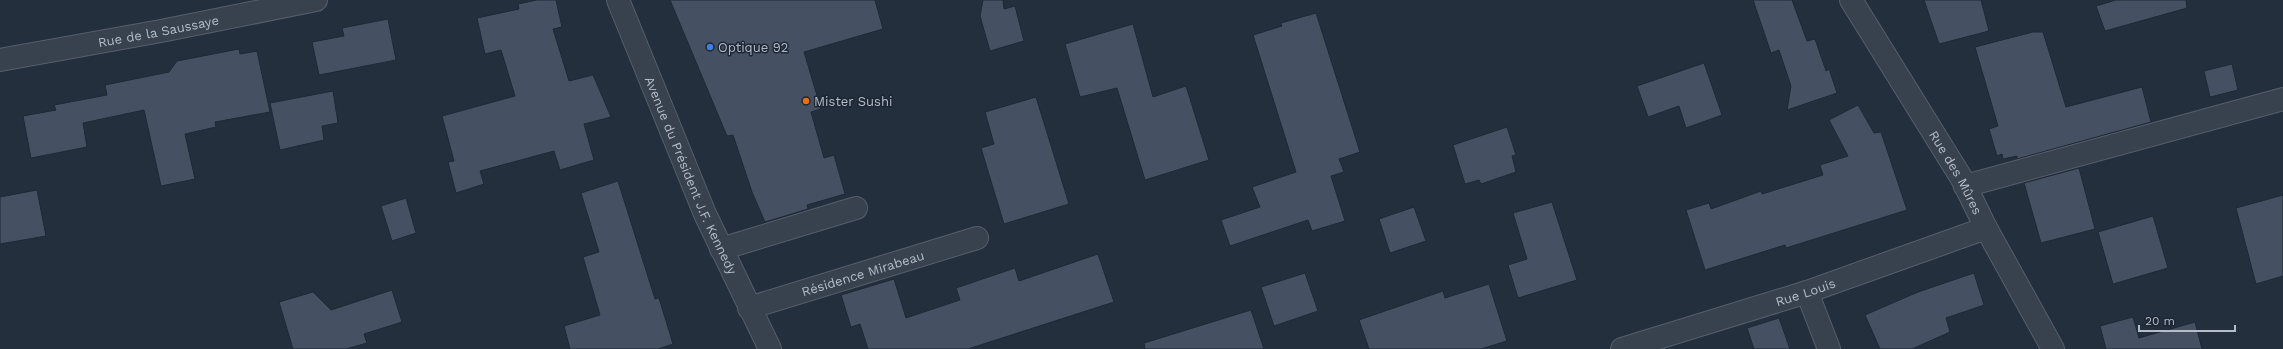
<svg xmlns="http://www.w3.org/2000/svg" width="2283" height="349" font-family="'Work Sans',sans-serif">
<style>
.building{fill:#455162;stroke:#1f2835}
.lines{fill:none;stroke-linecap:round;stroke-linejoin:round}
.minor-casing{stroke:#565f6c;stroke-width:24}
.minor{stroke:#38414e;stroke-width:22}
.shop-dot{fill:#3f7fe0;stroke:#1d2633;stroke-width:1.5}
.food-dot{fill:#e8710a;stroke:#1d2633;stroke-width:1.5}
.labels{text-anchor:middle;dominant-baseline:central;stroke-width:3;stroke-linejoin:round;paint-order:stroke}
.street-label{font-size:13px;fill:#b4bcc9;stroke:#1d2633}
.poi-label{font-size:13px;fill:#b4bcc9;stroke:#1d2633;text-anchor:start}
</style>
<rect width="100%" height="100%" fill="#242f3e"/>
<path class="building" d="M 537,0 L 556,0 L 562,27 L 553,29 L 569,81 L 593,75 L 611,117 L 584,124 L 594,160 L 560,170 L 554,151 L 480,171 L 484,184 L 456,193 L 448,162 L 454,161 L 442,116 L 515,96 L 501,50 L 485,54 L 477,18 L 519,9 L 518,4 Z
M 670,0 L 875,0 L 883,29 L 804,52 L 821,109 L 811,112 L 824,158 L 834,155 L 845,194 L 807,205 L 808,209 L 765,222 L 752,192 L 733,135 L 727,136 Z
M 983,0 L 1003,0 L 1004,9 L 1015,6 L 1024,41 L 990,51 L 980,16 Z
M 1753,0 L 1792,0 L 1807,41 L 1815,39 L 1826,71 L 1829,69 L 1837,93 L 1787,110 L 1791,86 L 1779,50 L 1771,53 Z
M 1924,0 L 1981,0 L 1989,31 L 1939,44 Z
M 2116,0 L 2186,0 L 2187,8 L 2105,31 L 2096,6 Z
M 1316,13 L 1360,152 L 1339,159 L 1344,172 L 1331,176 L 1345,221 L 1312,231 L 1308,220 L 1230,246 L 1221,220 L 1260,207 L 1252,187 L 1296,172 L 1253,35 L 1282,26 L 1281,23 Z
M 388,19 L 396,60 L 319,75 L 312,42 L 344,36 L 342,28 Z
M 1133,24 L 1153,97 L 1186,86 L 1209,160 L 1145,180 L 1117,88 L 1080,97 L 1065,44 Z
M 2033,32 L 2043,32 L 2066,107 L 2142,87 L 2151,122 L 2017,159 L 2017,156 L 2003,159 L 2002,154 L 1997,156 L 1989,129 L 1998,126 L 1975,47 Z
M 239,49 L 240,54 L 257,51 L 270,112 L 215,122 L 216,127 L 185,134 L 195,179 L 161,186 L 144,110 L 83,123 L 87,147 L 31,158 L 23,116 L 56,110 L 54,105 L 107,95 L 105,85 L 169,72 L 177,61 Z
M 1704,63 L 1722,115 L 1686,128 L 1679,106 L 1648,117 L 1637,86 Z
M 2232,64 L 2238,90 L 2210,97 L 2204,71 Z
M 333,91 L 338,123 L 322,126 L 324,140 L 280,150 L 270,103 Z
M 1036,97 L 1069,204 L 1004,224 L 981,148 L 994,144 L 985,112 Z
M 1858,105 L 1874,133 L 1881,132 L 1907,210 L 1786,248 L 1785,245 L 1705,270 L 1686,210 L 1709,203 L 1711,209 L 1761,191 L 1762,194 L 1823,175 L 1820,165 L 1848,156 L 1829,120 Z
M 1507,127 L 1516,155 L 1512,156 L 1516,172 L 1481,184 L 1479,180 L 1465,184 L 1453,145 Z
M 2079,168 L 2095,229 L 2041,243 L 2024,183 Z
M 618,181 L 655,299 L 659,298 L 673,344 L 658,349 L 570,349 L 564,326 L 600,315 L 583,257 L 599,252 L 581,193 Z
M 37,190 L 46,236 L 0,244 L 0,197 Z
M 2283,195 L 2283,276 L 2256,284 L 2236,208 Z
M 406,198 L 416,233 L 392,241 L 381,206 Z
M 1552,202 L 1577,280 L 1518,298 L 1508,265 L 1527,259 L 1513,213 Z
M 1414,207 L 1426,241 L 1390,253 L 1379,219 Z
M 2153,216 L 2168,268 L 2113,284 L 2098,232 Z
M 1098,254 L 1114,302 L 968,349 L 868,349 L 860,324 L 851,327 L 841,295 L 894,279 L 906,318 L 960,300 L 956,288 L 1015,268 L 1019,281 Z
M 1305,273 L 1318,311 L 1274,326 L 1261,287 Z
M 1974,273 L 1984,305 L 1946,318 L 1950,332 L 1912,349 L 1880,349 L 1865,315 L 1918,292 Z
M 1489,284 L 1507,341 L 1481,349 L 1369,349 L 1359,320 L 1443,291 L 1445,298 Z
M 392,290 L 402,322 L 364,334 L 367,343 L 346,349 L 293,349 L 279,302 L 313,292 L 331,310 Z
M 1251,310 L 1264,349 L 1145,349 L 1144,343 Z
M 2133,317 L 2139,338 L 2195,322 L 2202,349 L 2106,349 L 2100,326 Z
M 1779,318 L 1790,349 L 1754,349 L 1747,328 Z"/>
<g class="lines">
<defs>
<g id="minor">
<path id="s1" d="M 618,0 L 705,214 L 770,349"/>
<path id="s2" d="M 1851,0 L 1962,179 L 1986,228 L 2053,349"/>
<path id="s3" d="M 0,60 L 161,31 L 316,0"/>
<path d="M 1965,186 L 2283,99"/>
<path d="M 721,249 L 856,208"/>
<path d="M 1807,292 L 1829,349"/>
<path id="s4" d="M 749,308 L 977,238"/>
<path id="s5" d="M 1622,349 L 1807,292 L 1986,228"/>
</g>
</defs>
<use href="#minor" class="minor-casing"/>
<use href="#minor" class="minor"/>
</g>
<circle class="shop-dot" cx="710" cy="47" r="4"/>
<circle class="food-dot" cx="806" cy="101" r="4"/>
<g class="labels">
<g class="street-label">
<text stroke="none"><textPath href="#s3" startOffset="161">Rue de la Saussaye</textPath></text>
<text stroke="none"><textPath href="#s2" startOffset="202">Rue des Mûres</textPath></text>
<text stroke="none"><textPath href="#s1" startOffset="190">Avenue du Président J.F. Kennedy</textPath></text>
<text stroke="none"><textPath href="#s4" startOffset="119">Résidence Mirabeau</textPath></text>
<text stroke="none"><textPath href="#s5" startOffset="192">Rue Louis</textPath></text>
</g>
<g class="poi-label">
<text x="718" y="47">Optique 92</text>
<text x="814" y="101">Mister Sushi</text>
</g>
</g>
<path d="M2139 325v6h96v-6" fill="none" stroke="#b4bcc9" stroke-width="2"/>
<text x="2145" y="325" font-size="12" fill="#b4bcc9" stroke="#1d2633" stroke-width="3" paint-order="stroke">20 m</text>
</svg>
